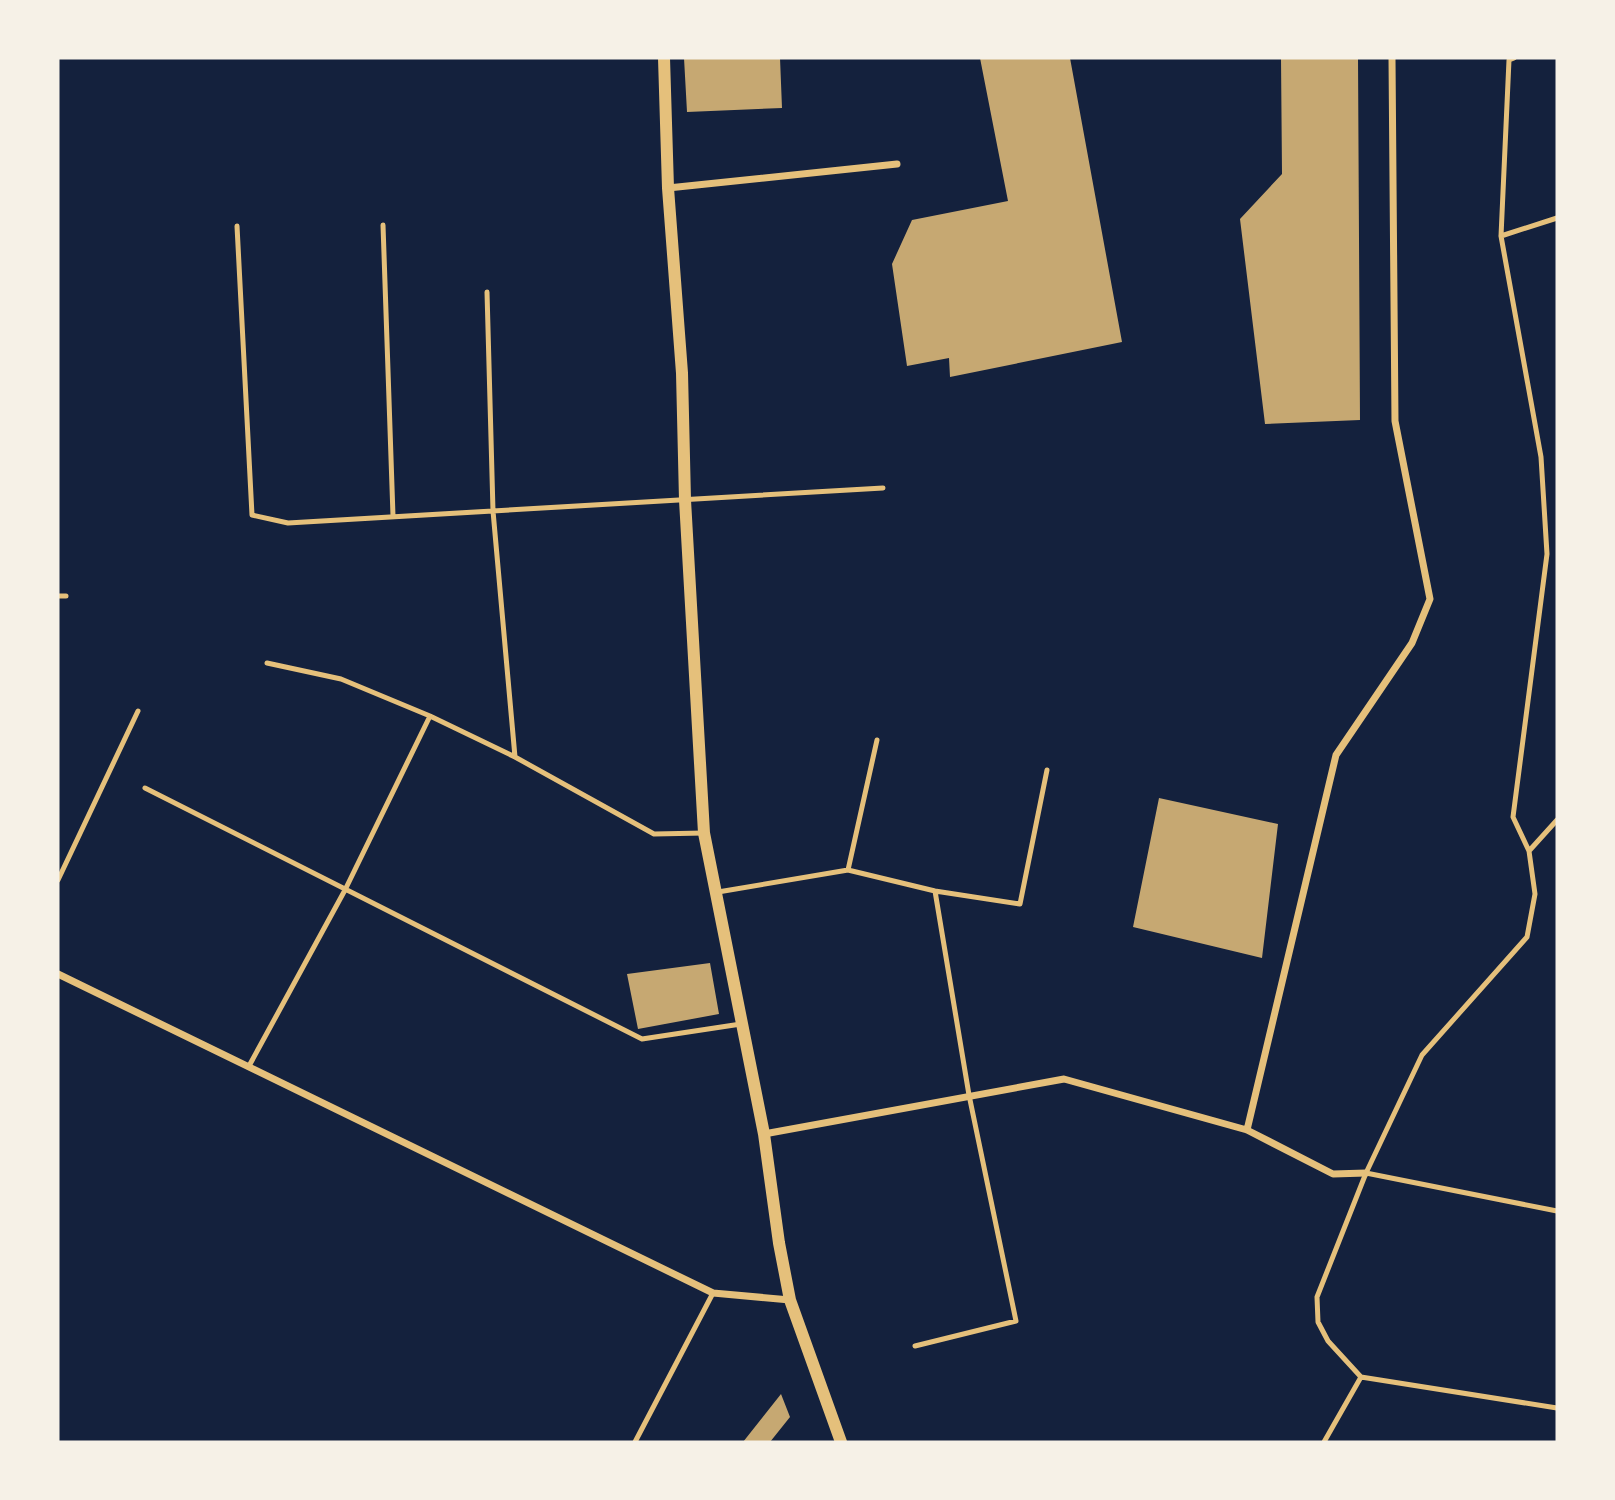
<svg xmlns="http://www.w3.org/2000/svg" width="1615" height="1500" font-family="'Varela Round',sans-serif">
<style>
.building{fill:#c6a872}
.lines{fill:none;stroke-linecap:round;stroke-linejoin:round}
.service{stroke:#e5c07b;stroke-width:5}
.minor{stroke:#e5c07b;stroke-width:7}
.tertiary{stroke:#e5c07b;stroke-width:12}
</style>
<rect width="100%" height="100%" fill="#14213d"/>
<path class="building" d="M 684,58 L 780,58 L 782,108 L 687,112 Z
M 980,58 L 1070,58 L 1122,342 L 950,377 L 949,358 L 907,366 L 892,264 L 912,220 L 1008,201 Z
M 1281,58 L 1358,58 L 1360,420 L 1265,424 L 1240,219 L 1282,174 Z
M 1159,798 L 1278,824 L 1262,958 L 1133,927 Z
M 710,963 L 719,1014 L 638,1029 L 627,974 Z
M 781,1394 L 790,1417 L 770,1442 L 743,1442 Z"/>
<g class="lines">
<path class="service" d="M 383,225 L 393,516
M 237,226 L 252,515 L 288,523 L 883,488
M 1501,236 L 1557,218
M 487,292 L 493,511 L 515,757
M 58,596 L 66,596
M 267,663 L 341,679 L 430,716 L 515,757 L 654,834 L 704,833
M 145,788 L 642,1039 L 741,1024
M 1529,851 L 1557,820
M 848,870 L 877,740
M 58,880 L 138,711
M 718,892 L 848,870 L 935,891 L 1020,904 L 1047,770
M 249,1066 L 345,890 L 430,716
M 1366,1173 L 1557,1211
M 915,1346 L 1016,1321 L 969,1095 L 935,891
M 1361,1377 L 1328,1341 L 1318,1322 L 1317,1297 L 1366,1173 L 1422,1055 L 1527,937 L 1535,894 L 1529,851 L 1513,817 L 1547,554 L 1541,457 L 1501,236 L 1509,60 L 1514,58
M 1361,1377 L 1557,1408
M 635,1442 L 713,1293
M 1324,1442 L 1361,1377"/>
<path class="minor" d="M 668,188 L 897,164
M 58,974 L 713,1293 L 790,1300
M 1247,1130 L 1336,755 L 1412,643 L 1430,599 L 1395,421 L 1392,58
M 764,1134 L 1064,1079 L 1247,1130 L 1333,1174 L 1366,1173"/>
<path class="tertiary" d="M 664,58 L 668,188 L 682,373 L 685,500 L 704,833 L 764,1134 L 779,1243 L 790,1300 L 841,1442"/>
</g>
<rect width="1615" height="1500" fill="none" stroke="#f6f1e7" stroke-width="119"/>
</svg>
